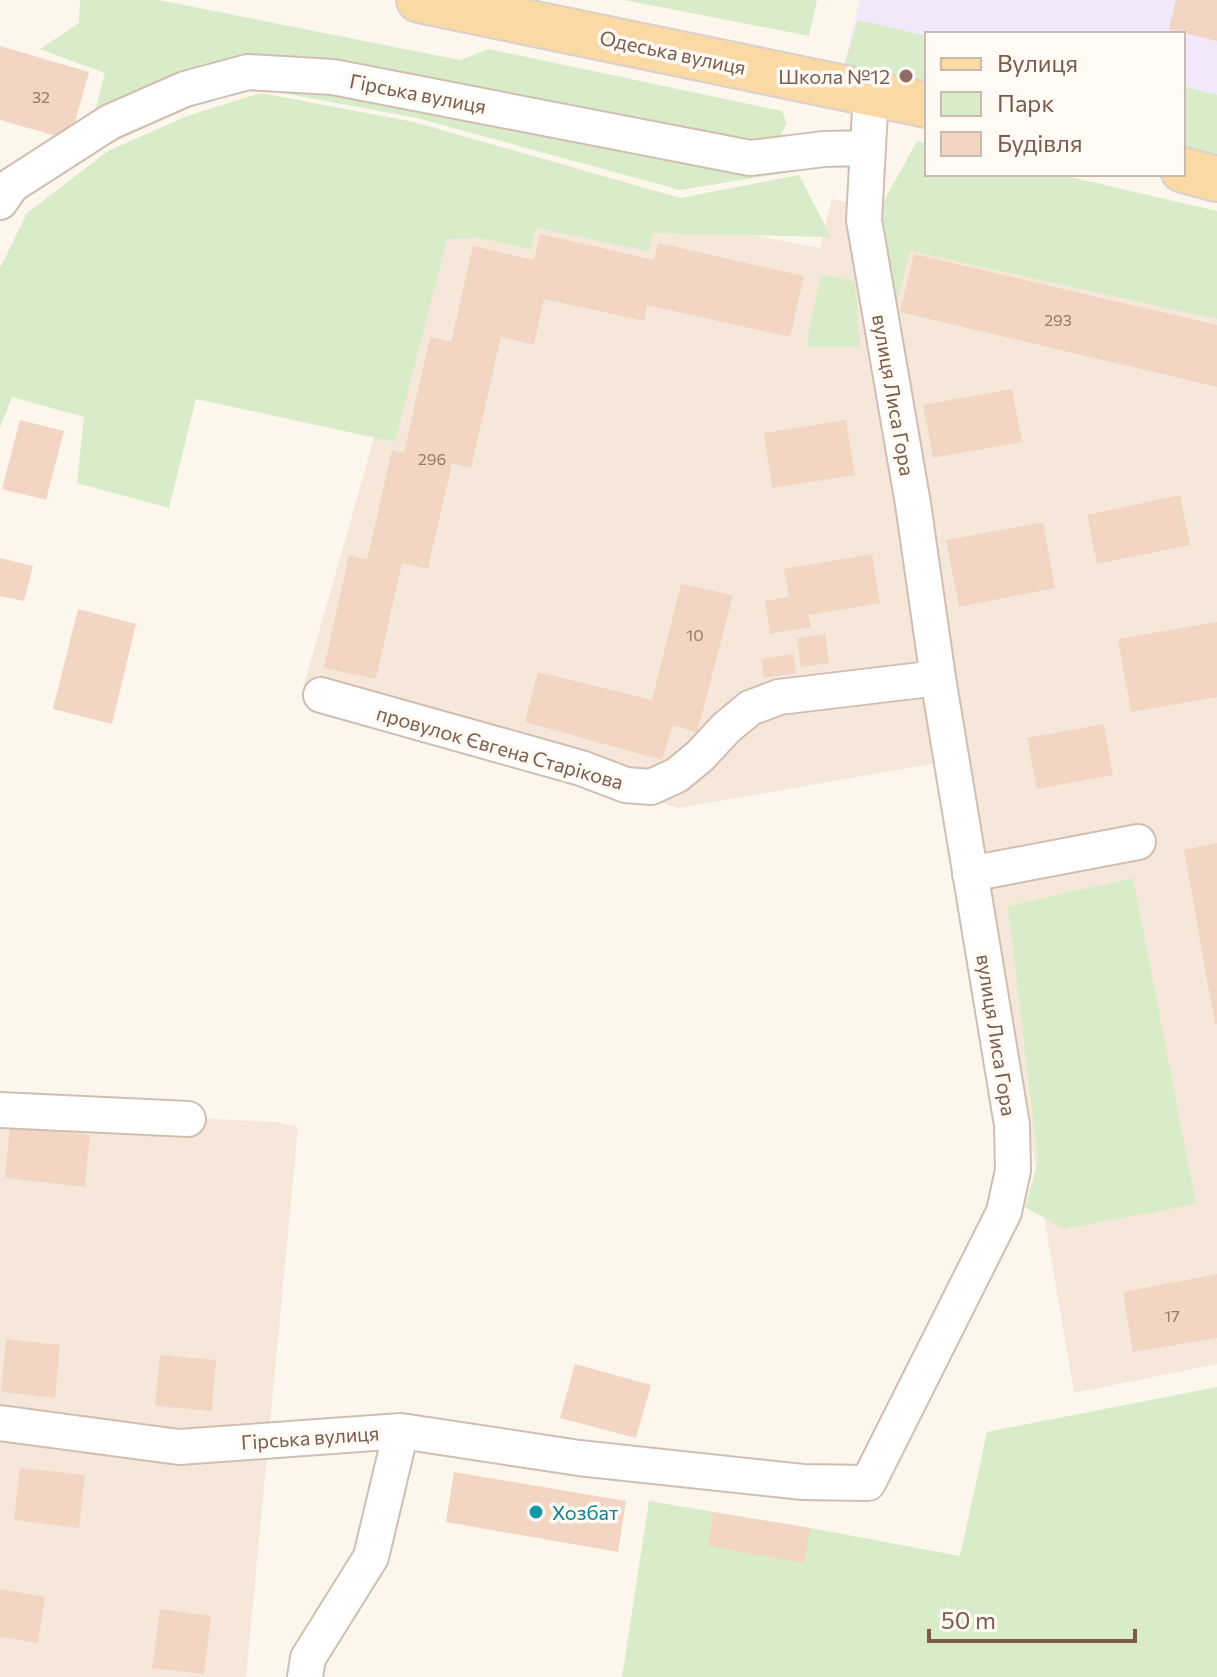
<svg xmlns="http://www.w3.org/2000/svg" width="1217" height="1677" font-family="Commissioner,sans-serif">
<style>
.residential{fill:#f5e8da}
.education{fill:#f3e8fa}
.green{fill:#d8ecc9}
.building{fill:#f3d5c3}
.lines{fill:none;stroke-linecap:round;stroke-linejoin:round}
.minor-casing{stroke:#d1beb0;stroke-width:38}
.primary-casing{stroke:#dad1cd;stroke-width:48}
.minor{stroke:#fff;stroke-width:34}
.primary{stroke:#fbd9a5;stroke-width:44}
.education-dot{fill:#8d6e63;stroke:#fffaf3;stroke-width:3}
.culture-dot{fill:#0f9aa8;stroke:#fffaf3;stroke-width:3}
.labels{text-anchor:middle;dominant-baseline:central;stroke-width:7;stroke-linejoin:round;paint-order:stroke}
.number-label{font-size:16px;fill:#987a6a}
.street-label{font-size:20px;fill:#7a5c4d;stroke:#fffaf3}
.education-label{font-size:20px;fill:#785e54;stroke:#fffaf3;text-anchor:end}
.culture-label{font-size:20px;fill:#0d838f;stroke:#fffaf3;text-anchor:start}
</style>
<rect width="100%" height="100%" fill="#fdf6ec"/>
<path class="residential" d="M 448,178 L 820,248 L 832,199 L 1217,292 L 1217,1364 L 1074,1393 L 966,758 L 679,808 L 301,695 Z
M 0,1109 L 277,1122 L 298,1127 L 246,1677 L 0,1677 Z"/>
<path class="education" d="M 860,0 L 1217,0 L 1217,161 L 1183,152 L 1183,34 L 927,34 L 927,87 L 844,66 Z"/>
<path class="green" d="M 80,0 L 159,0 L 460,60 L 489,49 L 782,111 L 787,123 L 778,141 L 797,171 L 680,190 L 417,118 L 256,88 L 186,109 L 83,156 L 105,73 L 40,49 L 79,23 Z
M 624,0 L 817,0 L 809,36 Z
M 858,20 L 927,36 L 927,87 L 844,66 Z
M 1183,86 L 1217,95 L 1217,160 L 1183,152 Z
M 261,93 L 414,122 L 680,198 L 799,175 L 831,237 L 653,233 L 649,251 L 536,228 L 531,249 L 480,238 L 447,239 L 395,442 L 196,399 L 169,508 L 77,483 L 84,417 L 12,397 L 0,428 L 0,268 L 27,213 L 108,151 L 187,116 Z
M 917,141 L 927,144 L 927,174 L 1057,174 L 1217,211 L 1217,319 L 910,251 L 897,302 L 876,215 Z
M 821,275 L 855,281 L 860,347 L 806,347 Z
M 1133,878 L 1196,1204 L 1064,1229 L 1025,1207 L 1038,1161 L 1008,906 Z
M 1217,1387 L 1217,1677 L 622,1677 L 649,1501 L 821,1530 L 960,1556 L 987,1432 Z"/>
<path class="building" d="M 1176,0 L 1217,0 L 1217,41 L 1169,29 Z
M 0,46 L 89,72 L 70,140 L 0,120 Z
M 540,234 L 654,260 L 658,243 L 804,276 L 790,337 L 647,305 L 644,321 L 544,299 L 534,345 L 501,337 L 471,468 L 452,463 L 428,569 L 402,563 L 376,679 L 324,668 L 349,555 L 367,560 L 392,450 L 404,453 L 430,337 L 451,342 L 473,246 L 534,260 Z
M 914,254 L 1217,325 L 1217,387 L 900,312 Z
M 1012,389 L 1022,442 L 933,458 L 923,405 Z
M 20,420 L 64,431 L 46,500 L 2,489 Z
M 846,420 L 855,475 L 772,488 L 764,433 Z
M 1180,495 L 1190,545 L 1097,564 L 1087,515 Z
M 1043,522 L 1055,588 L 959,607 L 946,540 Z
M 872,554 L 880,603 L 808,615 L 811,627 L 770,634 L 765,601 L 789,597 L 784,569 Z
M 0,558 L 33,566 L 24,601 L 0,596 Z
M 681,584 L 733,595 L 697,733 L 673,725 L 662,760 L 525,722 L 538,672 L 652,700 Z
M 78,609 L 136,624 L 112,724 L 53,709 Z
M 1217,622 L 1217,697 L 1131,712 L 1118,639 Z
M 825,634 L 829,663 L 801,667 L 797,638 Z
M 793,654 L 796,673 L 764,678 L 761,659 Z
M 1104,724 L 1113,775 L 1037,789 L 1027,738 Z
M 1217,843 L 1217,1024 L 1215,1024 L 1184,850 Z
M 10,1126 L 90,1135 L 85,1187 L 5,1178 Z
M 1217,1274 L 1217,1338 L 1133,1352 L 1123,1292 Z
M 6,1339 L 60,1345 L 55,1398 L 1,1392 Z
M 160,1355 L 216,1360 L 212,1411 L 155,1406 Z
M 575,1364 L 651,1385 L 636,1438 L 560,1418 Z
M 20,1468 L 85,1475 L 79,1528 L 14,1520 Z
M 454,1472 L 626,1501 L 618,1552 L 446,1522 Z
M 713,1512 L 810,1528 L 804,1563 L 708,1546 Z
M 0,1589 L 45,1597 L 38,1643 L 0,1637 Z
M 160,1609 L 211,1616 L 204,1674 L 152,1668 Z"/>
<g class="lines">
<defs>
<path id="minor" d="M 0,202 L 12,185 L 110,122 L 185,89 L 248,72 L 333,77 L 750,158 L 824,149 L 867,148
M 321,695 L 581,768 L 626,785 L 651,787 L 677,775 L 700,756 L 726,728 L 750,708 L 779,697 L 938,678
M 970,874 L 1138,842
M 0,1110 L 188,1119
M 0,1423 L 179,1447 L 401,1431 L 579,1458 L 803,1482 L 868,1483 L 1004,1212 L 1013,1170 L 1012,1125 L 938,678 L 913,504 L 864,220 L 871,93
M 305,1677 L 308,1658 L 371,1557 L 401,1431"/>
<path id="primary" d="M 419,0 L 927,105
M 1183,170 L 1217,179"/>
</defs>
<use href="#minor" class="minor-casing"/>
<use href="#primary" class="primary-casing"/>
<use href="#minor" class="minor"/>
<use href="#primary" class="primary"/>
</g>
<circle class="education-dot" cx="906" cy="76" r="8"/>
<circle class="culture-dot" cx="536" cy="1512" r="8"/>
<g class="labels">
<g class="number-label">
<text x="41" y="96">32</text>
<text x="1058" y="319">293</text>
<text x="432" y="458">296</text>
<text x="695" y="634">10</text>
<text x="1172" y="1315">17</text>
</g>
<g class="street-label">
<text transform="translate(673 52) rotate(12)">Одеська вулиця</text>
<text transform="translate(418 93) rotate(11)">Гірська вулиця</text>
<text transform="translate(894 395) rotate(80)">вулиця Лиса Гора</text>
<text transform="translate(500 747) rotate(16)">провулок Євгена Старікова</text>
<text transform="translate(997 1035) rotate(81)">вулиця Лиса Гора</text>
<text transform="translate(310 1437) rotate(-4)">Гірська вулиця</text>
</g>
<g class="education-label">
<text x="890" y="76">Школа №12</text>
</g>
<g class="culture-label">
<text x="552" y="1512">Хозбат</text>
</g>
</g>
<rect x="925" y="32" width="260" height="144" fill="#fffaf3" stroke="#cabbb1" stroke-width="2"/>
<rect x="941" y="58" width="40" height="12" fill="#fbd9a5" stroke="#cabbb1" stroke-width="2"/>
<text x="997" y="72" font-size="24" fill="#7a5c4d">Вулиця</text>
<rect x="941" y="92" width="40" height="24" fill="#d8ecc9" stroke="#cabbb1" stroke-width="2"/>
<text x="997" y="112" font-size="24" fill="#7a5c4d">Парк</text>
<rect x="941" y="132" width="40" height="24" fill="#f3d5c3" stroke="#cabbb1" stroke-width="2"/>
<text x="997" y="152" font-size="24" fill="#7a5c4d">Будівля</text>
<path d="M929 1629v12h206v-12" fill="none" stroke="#7a5c4d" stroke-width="4"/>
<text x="941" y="1629" font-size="24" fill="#7a5c4d" stroke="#fffaf3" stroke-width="6" paint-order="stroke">50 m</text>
</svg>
